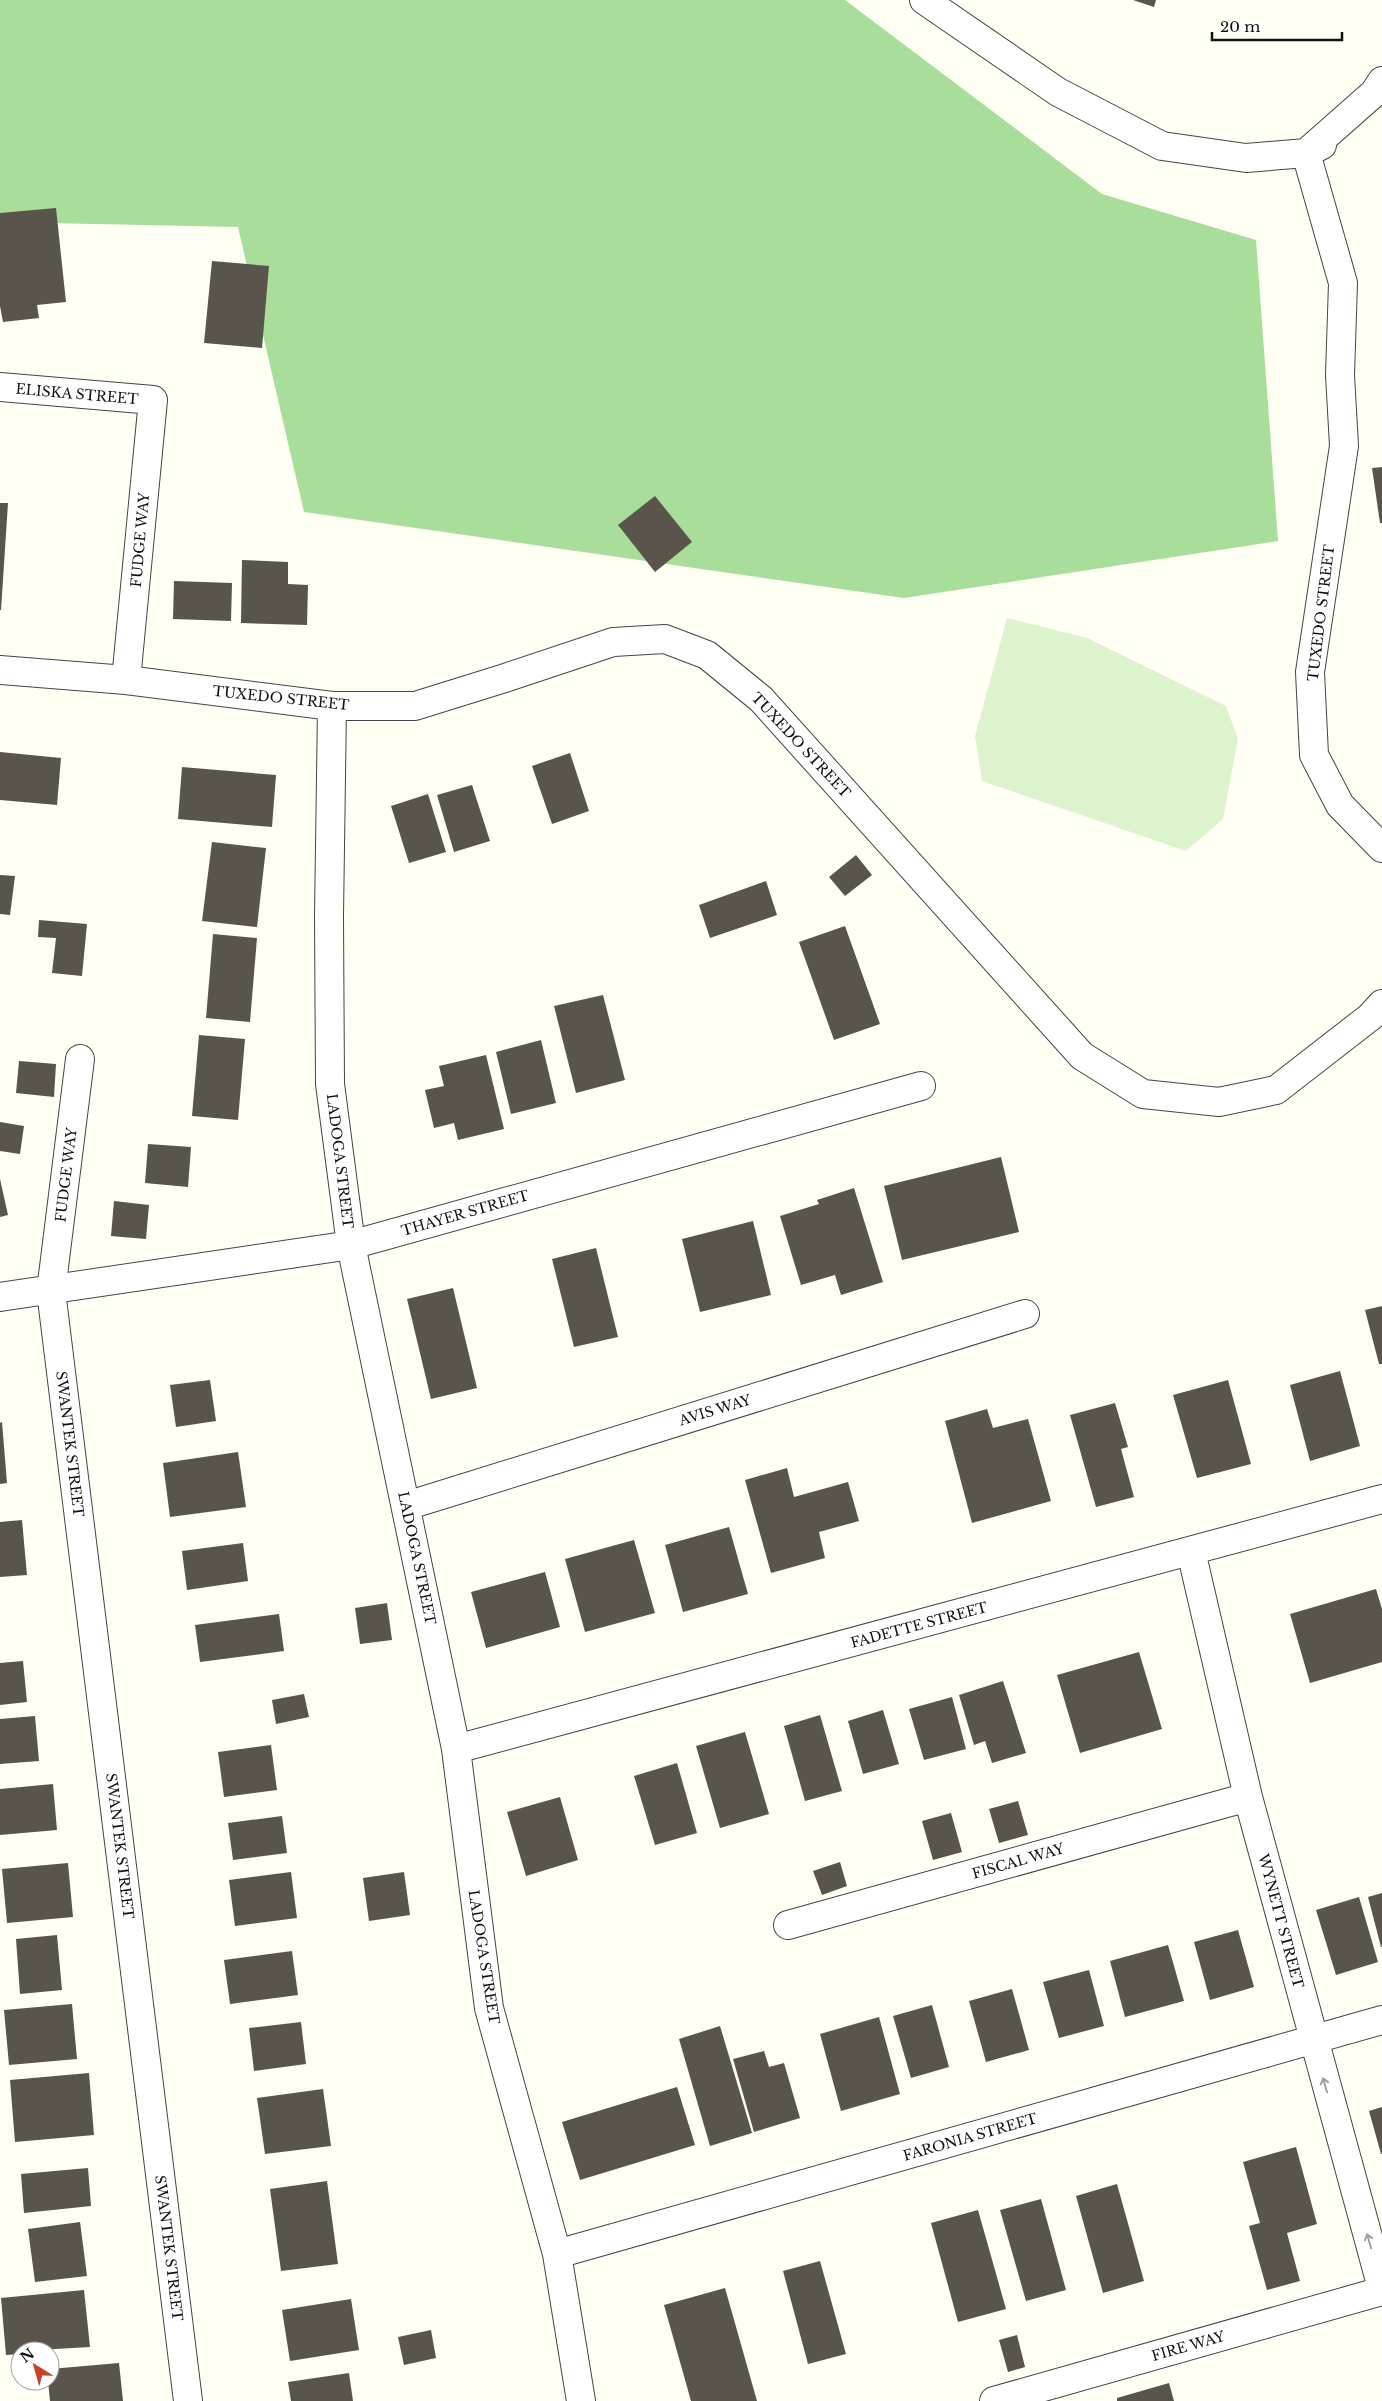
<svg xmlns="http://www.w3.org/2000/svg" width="1382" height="2401" font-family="'Libre Baskerville',serif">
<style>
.forest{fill:#a8de9a}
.pitch{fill:#ddf3cd}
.building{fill:#5a554c}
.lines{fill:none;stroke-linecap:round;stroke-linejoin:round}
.minor-casing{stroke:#444;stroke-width:30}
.minor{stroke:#fff;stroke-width:28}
.oneway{stroke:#a0a0a0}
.labels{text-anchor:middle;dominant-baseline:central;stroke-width:5;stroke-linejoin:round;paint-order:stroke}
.street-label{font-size:14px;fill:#111;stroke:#fff}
</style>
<rect width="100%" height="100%" fill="#fffff4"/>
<path class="forest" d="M 0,0 L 845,0 L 1102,194 L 1256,240 L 1278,541 L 904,598 L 304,512 L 238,227 L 0,222 Z"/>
<path class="pitch" d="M 1007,618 L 1087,638 L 1226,706 L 1238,739 L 1223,819 L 1186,851 L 982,781 L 975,736 Z"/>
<path class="building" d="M 1133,0 L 1156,0 L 1154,7 Z
M 56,208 L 66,302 L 37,305 L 39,318 L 3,322 L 0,306 L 0,213 Z
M 212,261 L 269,266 L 262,348 L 204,343 Z
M 1382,467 L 1382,523 L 1380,523 L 1372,468 Z
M 655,496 L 692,542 L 655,572 L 618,525 Z
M 0,503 L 8,503 L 1,610 L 0,610 Z
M 242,560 L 288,562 L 288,584 L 308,585 L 307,625 L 241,623 Z
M 174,581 L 232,583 L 231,621 L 173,619 Z
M 0,752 L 61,758 L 57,805 L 0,800 Z
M 570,753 L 589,811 L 552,824 L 532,766 Z
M 182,767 L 276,775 L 272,827 L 178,819 Z
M 472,785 L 490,841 L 454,852 L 437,795 Z
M 428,794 L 446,852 L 409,863 L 391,806 Z
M 212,842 L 266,848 L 257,927 L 202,921 Z
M 856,855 L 872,875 L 845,896 L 829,877 Z
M 0,875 L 15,876 L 10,915 L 0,914 Z
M 766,881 L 777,915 L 710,938 L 699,905 Z
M 39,920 L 87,924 L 82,976 L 52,973 L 56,938 L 38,937 Z
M 845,926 L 880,1024 L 834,1040 L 799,942 Z
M 213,934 L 257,938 L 250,1022 L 206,1018 Z
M 603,995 L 625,1080 L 576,1093 L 554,1006 Z
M 199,1035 L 245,1039 L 238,1120 L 192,1116 Z
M 541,1040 L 556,1103 L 511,1114 L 496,1052 Z
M 486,1055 L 504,1129 L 458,1140 L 454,1123 L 434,1128 L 425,1090 L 444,1086 L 439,1066 Z
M 19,1061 L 56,1064 L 54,1097 L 16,1093 Z
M 0,1122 L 24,1126 L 20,1154 L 0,1151 Z
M 148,1144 L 191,1147 L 188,1187 L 145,1183 Z
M 1001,1157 L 1019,1232 L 902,1260 L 884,1186 Z
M 0,1179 L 8,1215 L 0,1217 Z
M 854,1188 L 883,1282 L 841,1295 L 835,1275 L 801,1285 L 780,1216 L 819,1204 L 817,1200 Z
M 114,1201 L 149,1205 L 146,1239 L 111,1236 Z
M 753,1221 L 771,1295 L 700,1312 L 682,1239 Z
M 596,1248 L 618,1337 L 574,1347 L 552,1259 Z
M 453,1288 L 477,1388 L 431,1399 L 407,1299 Z
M 1382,1306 L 1382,1364 L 1379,1364 L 1365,1310 Z
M 1340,1371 L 1360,1446 L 1310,1461 L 1290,1385 Z
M 210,1380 L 216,1421 L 176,1427 L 170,1385 Z
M 1228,1380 L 1251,1464 L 1197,1478 L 1173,1395 Z
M 1115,1403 L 1128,1447 L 1121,1449 L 1134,1497 L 1096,1507 L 1070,1415 Z
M 987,1409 L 993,1428 L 1028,1419 L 1051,1501 L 972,1523 L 945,1421 Z
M 2,1422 L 7,1483 L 0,1484 L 0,1423 Z
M 238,1452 L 246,1507 L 170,1517 L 163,1463 Z
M 787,1468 L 794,1497 L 848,1482 L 859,1521 L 819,1532 L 825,1558 L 771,1573 L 745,1480 Z
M 22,1520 L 27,1575 L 0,1577 L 0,1522 Z
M 729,1527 L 748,1594 L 683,1612 L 665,1545 Z
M 634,1540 L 655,1613 L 585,1632 L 565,1559 Z
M 243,1543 L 248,1581 L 187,1590 L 182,1551 Z
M 545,1572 L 560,1627 L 486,1648 L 471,1592 Z
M 1376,1589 L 1382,1609 L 1382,1662 L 1310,1683 L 1290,1614 Z
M 387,1603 L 392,1640 L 360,1644 L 355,1608 Z
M 279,1614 L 284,1651 L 200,1662 L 195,1625 Z
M 1139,1652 L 1162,1729 L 1080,1753 L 1057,1675 Z
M 23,1661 L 27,1702 L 0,1705 L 0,1663 Z
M 1003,1681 L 1026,1753 L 992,1763 L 985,1741 L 974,1745 L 959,1695 Z
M 304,1694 L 309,1717 L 276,1724 L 272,1700 Z
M 952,1697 L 966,1749 L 924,1760 L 909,1709 Z
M 883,1710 L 899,1764 L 863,1774 L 848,1721 Z
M 820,1715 L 842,1791 L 805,1801 L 784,1726 Z
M 35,1716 L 39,1761 L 0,1764 L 0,1719 Z
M 745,1732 L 769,1814 L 720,1828 L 696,1746 Z
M 271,1745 L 277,1790 L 224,1797 L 218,1752 Z
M 677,1763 L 697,1833 L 655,1845 L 634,1776 Z
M 53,1784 L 57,1830 L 0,1835 L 0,1789 Z
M 560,1797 L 578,1860 L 526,1876 L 507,1812 Z
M 1018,1801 L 1028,1835 L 999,1843 L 989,1809 Z
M 951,1813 L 962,1852 L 933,1860 L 922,1821 Z
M 282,1816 L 287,1853 L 233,1860 L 228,1823 Z
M 840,1862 L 847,1886 L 822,1895 L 813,1871 Z
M 68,1863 L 73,1917 L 7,1923 L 2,1869 Z
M 291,1872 L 297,1918 L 235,1926 L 229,1880 Z
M 404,1872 L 410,1915 L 369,1921 L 363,1878 Z
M 1382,1893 L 1382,1947 L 1381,1947 L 1368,1897 Z
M 1359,1897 L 1378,1962 L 1336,1975 L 1316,1910 Z
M 1238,1930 L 1254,1987 L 1210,2000 L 1194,1942 Z
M 57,1935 L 62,1990 L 20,1994 L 16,1939 Z
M 1168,1945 L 1184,2001 L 1125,2017 L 1110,1961 Z
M 292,1951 L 298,1995 L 230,2004 L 224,1960 Z
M 1089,1970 L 1104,2026 L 1059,2038 L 1043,1982 Z
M 1012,1989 L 1029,2050 L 986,2062 L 969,2001 Z
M 72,2004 L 77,2059 L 9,2065 L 4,2010 Z
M 932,2005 L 949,2067 L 911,2078 L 893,2016 Z
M 879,2017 L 900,2094 L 841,2111 L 820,2034 Z
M 301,2022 L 306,2064 L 254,2071 L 249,2028 Z
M 720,2026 L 752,2133 L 710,2146 L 679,2039 Z
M 764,2051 L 769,2067 L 784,2063 L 800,2118 L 754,2132 L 733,2059 Z
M 89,2073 L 94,2135 L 15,2142 L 10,2080 Z
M 677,2087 L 695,2145 L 580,2180 L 562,2122 Z
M 323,2089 L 331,2146 L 265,2154 L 257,2098 Z
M 1382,2107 L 1382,2154 L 1381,2154 L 1369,2111 Z
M 1296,2147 L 1317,2224 L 1287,2233 L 1300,2281 L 1267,2290 L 1249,2226 L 1260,2223 L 1243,2162 Z
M 88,2168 L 91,2206 L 24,2213 L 21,2174 Z
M 327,2181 L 338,2264 L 281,2271 L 270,2189 Z
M 1117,2184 L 1144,2281 L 1103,2293 L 1076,2196 Z
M 1041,2199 L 1066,2290 L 1026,2301 L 1000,2210 Z
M 978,2210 L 1006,2309 L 958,2322 L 931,2223 Z
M 80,2222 L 87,2276 L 35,2282 L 28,2229 Z
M 820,2261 L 846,2354 L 808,2364 L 783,2271 Z
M 725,2288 L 757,2401 L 691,2401 L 664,2305 Z
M 84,2290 L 90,2347 L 20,2351 L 20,2354 L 6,2355 L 1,2298 Z
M 351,2299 L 359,2350 L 290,2361 L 282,2310 Z
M 431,2330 L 436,2358 L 404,2365 L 398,2337 Z
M 1017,2335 L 1025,2367 L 1008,2372 L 999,2340 Z
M 119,2363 L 123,2401 L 50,2401 L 48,2381 L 50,2381 L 50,2369 Z
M 349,2373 L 353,2401 L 291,2401 L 288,2382 Z
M 1169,2383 L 1174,2401 L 1117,2401 L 1117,2398 Z"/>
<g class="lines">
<defs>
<path id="minor" d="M 924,0 L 1058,92 L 1162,146 L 1246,158 L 1306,153 L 1322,145
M 1382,81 L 1374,93 L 1306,153 L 1343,283 L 1340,375 L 1344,446 L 1310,672 L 1314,755 L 1340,805 L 1382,848
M 0,387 L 153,400 L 126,680
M 0,670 L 126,680 L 332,706 L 415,706 L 505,678 L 613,642 L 665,639 L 707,655 L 761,699 L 1082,1056 L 1143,1094 L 1219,1102 L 1276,1090 L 1370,1017 L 1382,1004
M 332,706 L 329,917 L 330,1084 L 351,1245 L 456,1749 L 489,2008 L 557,2254 L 581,2401
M 80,1059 L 51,1291 L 188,2401
M 0,1297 L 351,1245 L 921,1086
M 406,1506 L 1025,1314
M 1191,1551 L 1248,1797 L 1382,2288
M 456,1749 L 1382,1499
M 788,1925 L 1248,1797
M 557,2254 L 1382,2020
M 994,2401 L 1382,2291"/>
</defs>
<use href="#minor" class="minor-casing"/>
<use href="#minor" class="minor"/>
</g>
<defs><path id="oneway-shaft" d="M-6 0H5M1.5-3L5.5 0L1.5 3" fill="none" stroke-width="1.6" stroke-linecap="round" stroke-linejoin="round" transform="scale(1.25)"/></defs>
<g class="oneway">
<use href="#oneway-shaft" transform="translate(1325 2085) rotate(-106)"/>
<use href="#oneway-shaft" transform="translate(1369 2241) rotate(-106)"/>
</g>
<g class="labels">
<g class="street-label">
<text transform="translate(77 394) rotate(5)">ELISKA STREET</text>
<text transform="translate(140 540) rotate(-85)">FUDGE WAY</text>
<text transform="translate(1321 613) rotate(-83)">TUXEDO STREET</text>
<text transform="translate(281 698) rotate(6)">TUXEDO STREET</text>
<text transform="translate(801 745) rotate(47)">TUXEDO STREET</text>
<text transform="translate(340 1161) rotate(83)">LADOGA STREET</text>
<text transform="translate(66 1175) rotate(-83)">FUDGE WAY</text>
<text transform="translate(465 1213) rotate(-16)">THAYER STREET</text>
<text transform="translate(715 1410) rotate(-17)">AVIS WAY</text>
<text transform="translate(70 1444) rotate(83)">SWANTEK STREET</text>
<text transform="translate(417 1558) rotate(78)">LADOGA STREET</text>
<text transform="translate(919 1625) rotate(-15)">FADETTE STREET</text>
<text transform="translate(120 1846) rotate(83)">SWANTEK STREET</text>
<text transform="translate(1018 1861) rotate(-16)">FISCAL WAY</text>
<text transform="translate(1281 1921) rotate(75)">WYNETT STREET</text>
<text transform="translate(484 1957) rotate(81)">LADOGA STREET</text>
<text transform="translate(970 2137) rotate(-16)">FARONIA STREET</text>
<text transform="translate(169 2248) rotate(83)">SWANTEK STREET</text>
<text transform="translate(1188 2346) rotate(-16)">FIRE WAY</text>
</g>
</g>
<g transform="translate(35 2366) rotate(323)"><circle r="24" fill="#ffffff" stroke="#a0a0a0"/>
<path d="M0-4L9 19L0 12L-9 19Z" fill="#c84121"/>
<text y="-8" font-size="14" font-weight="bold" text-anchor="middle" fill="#111111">N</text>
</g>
<path d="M1212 32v8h130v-8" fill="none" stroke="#111111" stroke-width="2.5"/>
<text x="1220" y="32" font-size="15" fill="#111111" stroke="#ffffff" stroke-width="4" paint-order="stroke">20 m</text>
</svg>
